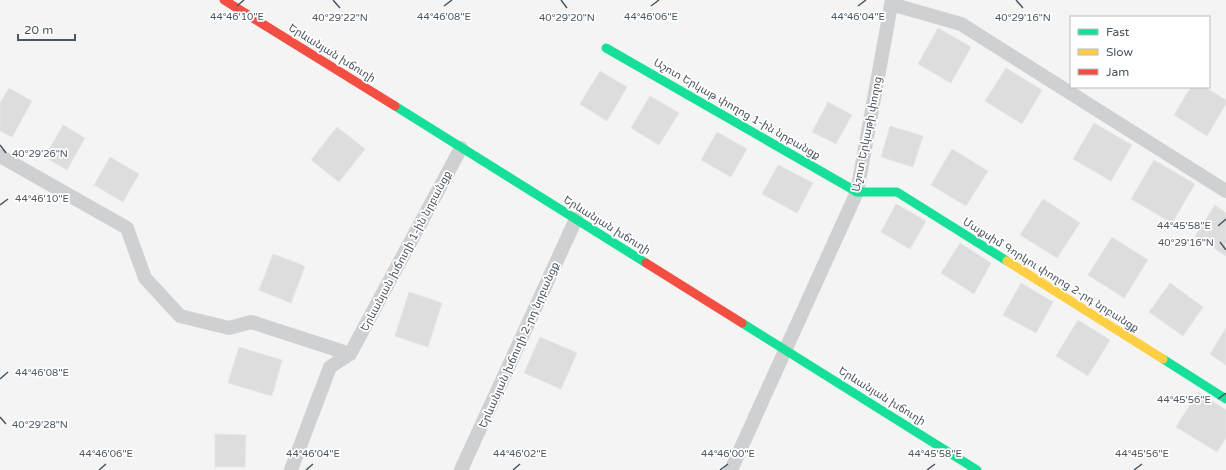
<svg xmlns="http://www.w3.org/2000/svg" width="1226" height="470" font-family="'Varela Round','Noto Sans Armenian',sans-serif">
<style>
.building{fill:#ddddde;stroke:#e5e6e7}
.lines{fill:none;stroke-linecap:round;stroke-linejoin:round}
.street{stroke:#ced0d2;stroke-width:14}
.fast{stroke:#16e098;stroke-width:9}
.slow{stroke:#ffcf43;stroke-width:9}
.jam{stroke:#f24e42;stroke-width:9}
.ticks{fill:none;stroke:#4a5661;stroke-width:1.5}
.labels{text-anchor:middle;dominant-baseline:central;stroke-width:3.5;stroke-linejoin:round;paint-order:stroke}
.street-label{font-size:11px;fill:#4a5661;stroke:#fff}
.ticks-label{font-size:10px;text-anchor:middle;fill:#4a5661;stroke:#fff;stroke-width:3.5;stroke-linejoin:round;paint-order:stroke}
</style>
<rect width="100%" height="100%" fill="#f4f4f4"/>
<path class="building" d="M 938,28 L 971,47 L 951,83 L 918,64 Z
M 1006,68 L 1042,90 L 1022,124 L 985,101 Z
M 600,71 L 627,87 L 607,121 L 580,104 Z
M 1191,87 L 1205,87 L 1226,100 L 1226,104 L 1207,136 L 1174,115 Z
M 9,88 L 32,101 L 12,137 L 0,131 L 0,103 Z
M 650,96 L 679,113 L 659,145 L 631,128 Z
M 828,102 L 852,115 L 836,144 L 812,132 Z
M 1094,123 L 1132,145 L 1111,181 L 1073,159 Z
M 63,125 L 85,138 L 67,170 L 45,157 Z
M 890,126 L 923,136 L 913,167 L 881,157 Z
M 337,127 L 365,149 L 339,182 L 311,160 Z
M 717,132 L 747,149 L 731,177 L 701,160 Z
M 952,149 L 988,171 L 966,206 L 931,185 Z
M 110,157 L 139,174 L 123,202 L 94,185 Z
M 1154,160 L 1195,184 L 1172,223 L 1131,199 Z
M 778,165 L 813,183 L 797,213 L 762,194 Z
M 1043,199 L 1080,223 L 1057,258 L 1020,235 Z
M 896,204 L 926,221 L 910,249 L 881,232 Z
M 1215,205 L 1226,213 L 1226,256 L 1195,236 Z
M 1112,237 L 1148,260 L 1124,298 L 1088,275 Z
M 960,243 L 991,263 L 974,294 L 941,273 Z
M 273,254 L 305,266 L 291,303 L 259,290 Z
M 1021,283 L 1053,302 L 1036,333 L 1003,315 Z
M 1170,283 L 1203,307 L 1183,336 L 1149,312 Z
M 409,292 L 442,303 L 428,347 L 395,336 Z
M 1078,320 L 1110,340 L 1088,376 L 1056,356 Z
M 1226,328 L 1226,365 L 1210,354 Z
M 540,337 L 577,353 L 561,389 L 524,373 Z
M 239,347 L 282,360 L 272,396 L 228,383 Z
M 1198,392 L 1226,410 L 1226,438 L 1217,452 L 1176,427 Z
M 215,434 L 246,435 L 245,467 L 215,467 Z"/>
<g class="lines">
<path class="street" d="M 891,4 L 961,24 L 1226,191
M 0,156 L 127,228 L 145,278 L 180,316 L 229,328 L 251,322 L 350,354
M 291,470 L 330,367 L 350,354 L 461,148
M 461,470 L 576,219
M 731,470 L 857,192 L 892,0"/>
<path class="fast" d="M 606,48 L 857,192 L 897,192 L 1007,261
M 395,106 L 646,263
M 742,323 L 977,470
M 1163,359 L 1226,399"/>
<path class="slow" d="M 1007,261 L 1163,359"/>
<path class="jam" d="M 224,0 L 395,106
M 646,263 L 742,323"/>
</g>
<path class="ticks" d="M 333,0 L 340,8M 561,0 L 567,8M 1016,0 L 1023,8M 237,6 L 244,0M 444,6 L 452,0M 651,6 L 659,0M 858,6 L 866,0M 0,145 L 6,153M 0,205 L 8,199M 1218,226 L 1226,219M 1220,242 L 1226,250M 0,379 L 8,372M 1218,399 L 1226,393M 0,417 L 6,424M 99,470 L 106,464M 306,470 L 313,464M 513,470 L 520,464M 720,470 L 728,464M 927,470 L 935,464M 1134,470 L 1142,464"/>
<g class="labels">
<g class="street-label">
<text transform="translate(332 53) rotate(32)">Երևանյան խճուղի</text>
<text transform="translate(737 109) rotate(30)">Աշոտ Երկաթ փողոց 1-ին նրբանցք</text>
<text transform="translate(867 134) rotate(-79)">Աշոտ Երկաթի փողոց</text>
<text transform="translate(607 225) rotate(32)">Երևանյան խճուղի</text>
<text transform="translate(406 251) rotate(-62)">Երևանյան խճուղի 1-ին նրբանցք</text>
<text transform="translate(1051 275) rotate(32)">Մաքսիմ Գորկու փողոց 2-րդ նրբանցք</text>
<text transform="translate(519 345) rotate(-66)">Երևանյան խճուղի 2-րդ նրբանցք</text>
<text transform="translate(882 396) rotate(32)">Երևանյան խճուղի</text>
</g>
</g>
<g class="ticks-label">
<text x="651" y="20">44°46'06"E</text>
<text x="237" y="20">44°46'10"E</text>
<text x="444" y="20">44°46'08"E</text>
<text x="858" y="20">44°46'04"E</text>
<text x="340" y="21">40°29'22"N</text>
<text x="1023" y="21">40°29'16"N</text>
<text x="567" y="21">40°29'20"N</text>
<text x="40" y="157">40°29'26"N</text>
<text x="42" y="202">44°46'10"E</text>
<text x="1184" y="229">44°45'58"E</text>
<text x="1186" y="246">40°29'16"N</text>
<text x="42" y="376">44°46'08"E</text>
<text x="1184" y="403">44°45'56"E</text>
<text x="40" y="428">40°29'28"N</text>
<text x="106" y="457">44°46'06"E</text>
<text x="313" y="457">44°46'04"E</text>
<text x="520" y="457">44°46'02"E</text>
<text x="728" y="457">44°46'00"E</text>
<text x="935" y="457">44°45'58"E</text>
<text x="1142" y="457">44°45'56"E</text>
</g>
<rect x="1070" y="16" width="140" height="72" fill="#ffffff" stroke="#b7bbc0"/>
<rect x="1078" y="29" width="20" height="6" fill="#16e098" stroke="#b7bbc0"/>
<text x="1106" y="36" font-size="12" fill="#4a5661">Fast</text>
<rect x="1078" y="49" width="20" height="6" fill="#ffcf43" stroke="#b7bbc0"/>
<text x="1106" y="56" font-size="12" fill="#4a5661">Slow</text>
<rect x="1078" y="69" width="20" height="6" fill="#f24e42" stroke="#b7bbc0"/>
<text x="1106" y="76" font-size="12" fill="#4a5661">Jam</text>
<path d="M18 34v6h57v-6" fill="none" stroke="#4a5661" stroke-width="2"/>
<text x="24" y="34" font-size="12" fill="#4a5661" stroke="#ffffff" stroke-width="3" paint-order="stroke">20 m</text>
</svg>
